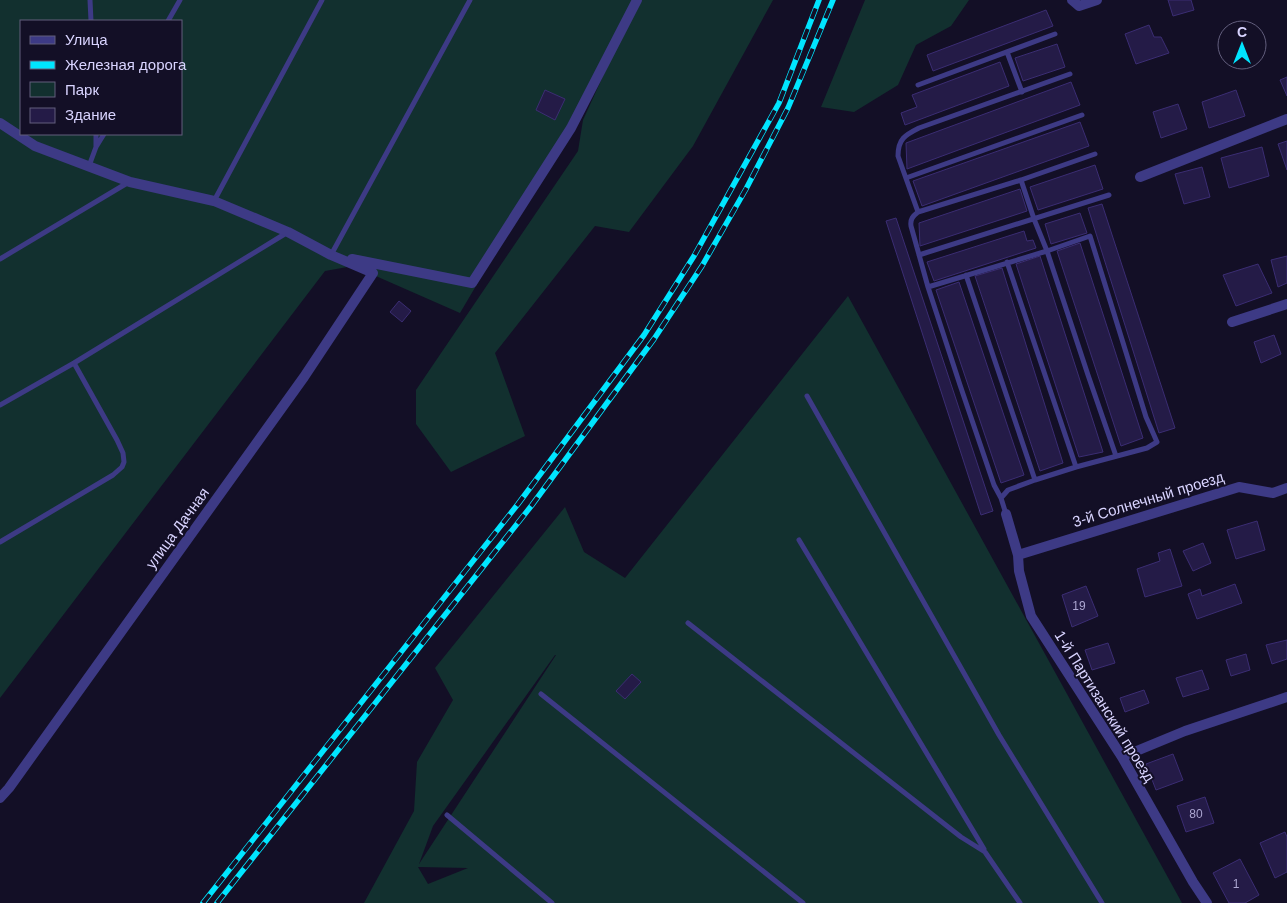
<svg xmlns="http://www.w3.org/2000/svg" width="1287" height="903" font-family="Arial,sans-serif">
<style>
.green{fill:#12302f;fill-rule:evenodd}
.building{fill:#241b47;stroke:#3b2d73}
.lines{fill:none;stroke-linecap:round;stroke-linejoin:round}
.lane{stroke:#3d3a85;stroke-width:5}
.street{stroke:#3d3a85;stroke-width:10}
.rail-casing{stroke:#00e5ff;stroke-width:5.5}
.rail{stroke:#130f26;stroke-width:4;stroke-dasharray:11;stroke-linecap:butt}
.labels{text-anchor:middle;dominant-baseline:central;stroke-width:4;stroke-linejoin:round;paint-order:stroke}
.number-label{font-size:12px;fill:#aca6d1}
.street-label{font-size:15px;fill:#d9d4ff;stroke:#130f26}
</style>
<rect width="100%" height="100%" fill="#130f26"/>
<path class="green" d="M 0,0 L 773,0 L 693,146 L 629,232 L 595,226 L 495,353 L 525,436 L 451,472 L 416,424 L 416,390 L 578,151 L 583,120 L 614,52 L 460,313 L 353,266 L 325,271 L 0,698 ZM 21,21 L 181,21 L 181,134 L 21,134 Z
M 865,0 L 969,0 L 951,26 L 916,45 L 898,85 L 854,112 L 821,107 Z
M 848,296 L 1182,903 L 364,903 L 414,811 L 417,762 L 453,700 L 435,668 L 565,507 L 584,552 L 625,578 ZM 555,655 L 556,655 L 419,864 L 433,826 ZM 418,867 L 419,867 L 468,868 L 428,884 Z"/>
<path class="building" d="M 1168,0 L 1191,0 L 1194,10 L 1173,16 Z
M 1046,10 L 1053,26 L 933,71 L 927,55 Z
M 1149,25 L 1154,37 L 1161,37 L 1169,53 L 1136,64 L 1125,34 Z
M 1057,44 L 1065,67 L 1023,81 L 1015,58 Z
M 1000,62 L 1009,86 L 905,125 L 901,113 L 917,107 L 912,95 Z
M 1287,77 L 1287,96 L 1280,80 Z
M 1071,82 L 1080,105 L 907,169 L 906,143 Z
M 545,90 L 565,99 L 555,120 L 536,110 Z
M 1236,90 L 1245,116 L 1209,128 L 1202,102 Z
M 1178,104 L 1187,129 L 1161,138 L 1153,112 Z
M 1080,122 L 1089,146 L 922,206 L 913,181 Z
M 1287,141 L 1287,170 L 1278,144 Z
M 1262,147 L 1269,176 L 1229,188 L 1221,158 Z
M 1095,165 L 1103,189 L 1038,210 L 1030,187 Z
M 1202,167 L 1210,197 L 1184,204 L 1175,174 Z
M 1020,189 L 1027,211 L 920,246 L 919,223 Z
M 1102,204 L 1175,428 L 1159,433 L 1088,208 Z
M 1080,213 L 1087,233 L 1051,244 L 1045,224 Z
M 896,218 L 993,511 L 981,515 L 886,221 Z
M 1024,231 L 1027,241 L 1033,240 L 1036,248 L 934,281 L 927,262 Z
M 1080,243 L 1143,438 L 1121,446 L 1057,251 Z
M 1040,256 L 1103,452 L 1079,457 L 1016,264 Z
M 1287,256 L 1287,283 L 1278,287 L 1271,260 Z
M 1258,264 L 1272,293 L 1236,306 L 1223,275 Z
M 1002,268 L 1063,463 L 1040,471 L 975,276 Z
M 959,282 L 1024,475 L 1001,483 L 936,290 Z
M 399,301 L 411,311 L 402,322 L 390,312 Z
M 1274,335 L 1281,354 L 1261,363 L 1254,342 Z
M 1257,521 L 1265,550 L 1236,559 L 1227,530 Z
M 1203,543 L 1211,563 L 1193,571 L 1183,551 Z
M 1170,549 L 1182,586 L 1145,597 L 1137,569 L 1160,561 L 1158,553 Z
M 1235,584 L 1242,603 L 1197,619 L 1188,594 L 1200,589 L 1202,596 Z
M 1086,586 L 1098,616 L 1072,627 L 1062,595 Z
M 1287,640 L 1287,659 L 1272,664 L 1266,645 Z
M 1108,643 L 1115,663 L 1092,670 L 1085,650 Z
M 1246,654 L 1250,670 L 1231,676 L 1226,660 Z
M 1202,670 L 1209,689 L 1183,697 L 1176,678 Z
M 632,674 L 641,682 L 625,699 L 616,691 Z
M 1144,690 L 1149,703 L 1125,712 L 1120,698 Z
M 1173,754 L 1183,780 L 1156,790 L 1146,764 Z
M 1205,797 L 1214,823 L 1186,832 L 1177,806 Z
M 1285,832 L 1287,837 L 1287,872 L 1275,878 L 1260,843 Z
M 1240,859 L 1259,895 L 1245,903 L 1229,903 L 1213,873 Z"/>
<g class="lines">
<path class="lane" d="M 90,0 L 91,21
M 168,21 L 180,0
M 1007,52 L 1022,92
M 918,85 L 1055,34
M 96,134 L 96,147
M 89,166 L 96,147 L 104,134
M 906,178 L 1082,115
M 1021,180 L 1095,154
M 214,201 L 322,0
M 918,212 L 898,156 C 898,139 905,135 919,128 L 1070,74
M 331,255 L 470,0
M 919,255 L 1109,195
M 0,259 L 129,182
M 1007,262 L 1076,467
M 966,275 L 1035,480
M 928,287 L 911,226 C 910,219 913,216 918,212 L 1021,180 L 1034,219 L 1047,251 L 1088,375 L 1116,456
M 807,396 L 999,735 L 1102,903
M 0,405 L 74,363 L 288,232
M 1001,498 L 994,485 L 960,385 L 928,287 L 1047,251 L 1090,236 L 1146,417 L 1157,442 L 1147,448 L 1076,467 L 1035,480 L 1008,490 L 1001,498 L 1006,514
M 799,540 L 984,849
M 0,542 L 113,475 L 122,467 L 124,462 L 123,453 L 117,440 L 74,363
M 688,623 L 961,837 L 985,852 L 1020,903
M 541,694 L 803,903
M 447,815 L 552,903"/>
<path class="street" d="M 1072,0 L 1079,6 L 1097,0
M 0,123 L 35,146 L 130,182 L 214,201 L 288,232 L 331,255 L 373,273 L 304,377 L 9,788 L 0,798
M 1140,177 L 1287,119
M 352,259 L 472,283 L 571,128 L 637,0
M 1232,322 L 1287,304
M 1006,514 L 1018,555 L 1019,571 L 1031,616 L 1122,757 L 1193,882 L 1207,903
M 1018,555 L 1239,487 L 1273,493 L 1287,488
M 1122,757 L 1185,731 L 1287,697"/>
<defs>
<path id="rail" d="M 203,903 L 518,504 L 644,335 L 694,256 L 779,103 L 819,0
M 217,903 L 532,505 L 654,339 L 702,266 L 746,189 L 788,108 L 833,0"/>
</defs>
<use href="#rail" class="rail-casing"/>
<use href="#rail" class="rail"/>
</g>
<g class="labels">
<g class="number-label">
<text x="1079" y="606">19</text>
<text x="1196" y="814">80</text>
<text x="1236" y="884">1</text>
</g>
<g class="street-label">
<text transform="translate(1148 499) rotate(-17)">3-й Солнечный проезд</text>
<text transform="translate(177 528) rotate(-54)">улица Дачная</text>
<text transform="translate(1105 706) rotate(58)">1-й Партизанский проезд</text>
</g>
</g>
<rect x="20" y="20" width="162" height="115" fill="#130f26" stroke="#625e7d"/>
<rect x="30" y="36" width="25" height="8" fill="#3d3a85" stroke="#625e7d"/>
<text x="65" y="45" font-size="15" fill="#d9d4ff">Улица</text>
<rect x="30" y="61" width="25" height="8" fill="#00e5ff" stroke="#625e7d"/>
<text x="65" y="70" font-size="15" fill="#d9d4ff">Железная дорога</text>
<rect x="30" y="82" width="25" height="15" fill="#12302f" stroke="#625e7d"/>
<text x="65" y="95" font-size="15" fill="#d9d4ff">Парк</text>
<rect x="30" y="108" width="25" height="15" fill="#241b47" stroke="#625e7d"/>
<text x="65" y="120" font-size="15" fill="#d9d4ff">Здание</text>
<g transform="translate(1242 45)"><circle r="24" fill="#130f26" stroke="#625e7d"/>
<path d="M0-4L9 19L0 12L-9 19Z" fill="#00e5ff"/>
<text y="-8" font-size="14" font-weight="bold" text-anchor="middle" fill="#d9d4ff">С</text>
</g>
</svg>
